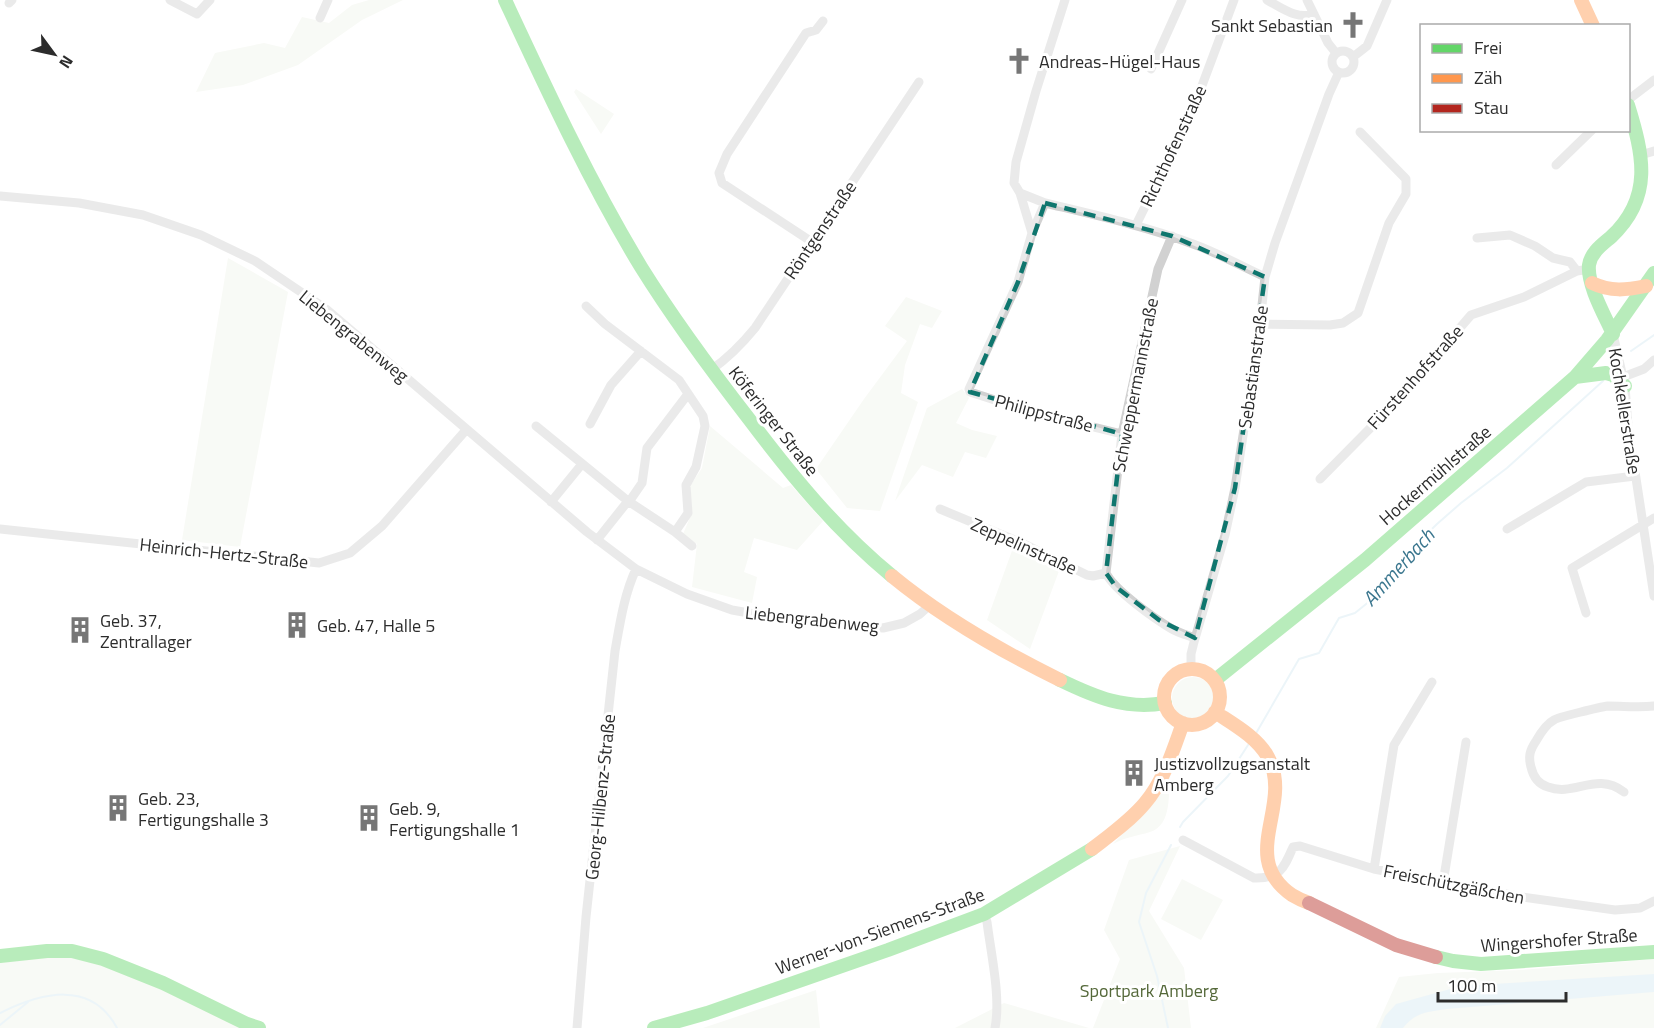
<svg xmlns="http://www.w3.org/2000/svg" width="1654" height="1028" font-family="'Titillium Web',sans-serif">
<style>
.green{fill:#f0f3ea}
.water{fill:#d6e9f1}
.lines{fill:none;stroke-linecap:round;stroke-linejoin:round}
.stream{stroke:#d6e9f1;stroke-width:2}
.street{stroke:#d1d1d1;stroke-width:9}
.fast{stroke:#63d668;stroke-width:14}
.slow{stroke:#ff974d;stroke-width:14}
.jam{stroke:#b3261e;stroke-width:14}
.marked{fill:none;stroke:#0f766e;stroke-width:4.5;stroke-dasharray:12 8;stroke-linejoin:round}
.labels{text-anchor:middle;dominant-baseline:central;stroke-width:6;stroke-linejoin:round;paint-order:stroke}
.poi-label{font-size:18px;fill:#2c2c2c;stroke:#fff;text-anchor:start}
.street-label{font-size:18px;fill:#2c2c2c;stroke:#fff}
.park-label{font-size:18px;fill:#546839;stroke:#fff}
.water-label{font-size:20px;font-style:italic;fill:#3a768e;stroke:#fff}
</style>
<rect width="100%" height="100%" fill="#fff"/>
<path class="green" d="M 369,0 L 403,0 L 362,20 L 298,65 L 243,85 L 196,92 L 215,53 L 264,43 L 285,48 L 302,17 L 329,23 L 352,5 Z
M 576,89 L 614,114 L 601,134 L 574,92 Z
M 228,258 L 288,292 L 240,547 L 182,540 Z
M 906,297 L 942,311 L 932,328 L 920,324 L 905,365 L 901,393 L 918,402 L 880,511 L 847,508 L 816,469 L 864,399 L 907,341 L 885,326 Z
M 962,389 L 969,398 L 956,423 L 972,430 L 997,436 L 986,458 L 965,452 L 953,477 L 922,465 L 895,501 L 927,408 Z
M 710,426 L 783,488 L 791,485 L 823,521 L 797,550 L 754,538 L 744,572 L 757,577 L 752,603 L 692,587 L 697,544 L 683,534 L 692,513 L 690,486 L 702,468 Z
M 1013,548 L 1059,571 L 1030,649 L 987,620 Z
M1172 698a21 21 0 1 1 42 0a21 21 0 1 1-42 0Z
M 1170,773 C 1168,792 1173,825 1150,832 C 1137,836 1125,837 1113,844 L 1138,818 Z
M 1180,846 L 1149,911 L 1184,968 L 1191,1028 L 1093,1028 L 1120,959 L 1104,930 L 1129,860 Z
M 1182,879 L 1223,900 L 1201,940 L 1161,919 Z
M 49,954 L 85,960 L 120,969 L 246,1028 L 0,1028 L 0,959 Z
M 1654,959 L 1654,1028 L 1376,1028 L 1399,977 L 1438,973 L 1522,970 Z
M 816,990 L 820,1028 L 703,1028 Z
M 1004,1003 L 1089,1028 L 955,1028 Z"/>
<path class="water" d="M 1654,974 L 1654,992 L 1447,1009 C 1427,1012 1416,1012 1403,1028 L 1380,1028 L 1385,1016 L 1396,1004 L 1461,986 Z"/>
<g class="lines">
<path class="stream" d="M 1631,351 L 1654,335
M 1255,735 L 1299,659 L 1319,653 L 1339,618 L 1355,613 L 1376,596 L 1398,562 L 1437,524 L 1461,503 L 1507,468 L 1603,381
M 1180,827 L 1183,822 L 1228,776 L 1250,742
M 0,1013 C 41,993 91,979 117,1028
M 0,1025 L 28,1002
M 1168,1028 L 1157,976 L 1139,922 L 1146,893 L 1171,845"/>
<path class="street" d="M 170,0 L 197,14 L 210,0
M 1267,0 C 1282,8 1297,20 1314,14
M 1307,0 L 1328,43 L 1336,53
M 9,3 L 12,0
M 320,18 L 328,0
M1332 62a11 11 0 1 1 22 0a11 11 0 1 1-22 0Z
M 1353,57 L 1367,46 L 1387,0
M 1151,69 L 1182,0
M 1628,100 L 1654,80
M 1644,154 L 1654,151
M 1556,165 L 1592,130
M 1020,193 L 1045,203 L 1032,233 L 1020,193 L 1014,183 L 1016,162 L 1036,91 L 1065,0
M 0,196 L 79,203 L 143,215 L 201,235 L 255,261 L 326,309 L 587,532 L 636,569 L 687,594 L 732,610 L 777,618 L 883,628 L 904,623 L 920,614 L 930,605
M 1045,203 C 1095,215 1145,226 1193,244 C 1218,253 1241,266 1265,277
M 1136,225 L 1194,107 L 1234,0
M 1032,233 L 1018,282 L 969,389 L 970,392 L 1032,412 L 1122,434
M 1477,238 L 1510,235 L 1535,246 L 1553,258 L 1570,262 L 1577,271
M 812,242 L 722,183 L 719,173 L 727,154 L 806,33 L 816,30 L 823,21
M 586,306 L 605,324 L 679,380 L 703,416 L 705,426 L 696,467 L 686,485 L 688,513 L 675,532 L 692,546
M 1260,324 L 1330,325 L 1343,323 L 1358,313 L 1389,223 L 1406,194 L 1406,179 L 1360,132
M 1613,334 L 1625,386 L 1628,426 L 1654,596
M 711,370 C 728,358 742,344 755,328 L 919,82
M 1623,377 L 1644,369 L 1654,360
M 590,424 L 611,385 L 641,351
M 536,426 L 628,501 L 675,532
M 1320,479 L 1398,400 L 1471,315 L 1524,297 L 1577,271 L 1589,269
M 551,502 L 582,464
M 940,509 L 1022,543 L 1087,575 L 1093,576 L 1106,573 C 1114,590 1155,619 1172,629 C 1179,633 1187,635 1195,638
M 0,529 L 319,563 L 350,553 L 382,526 L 466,430
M 1507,529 L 1586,482 L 1635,476
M 597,540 L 628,501 L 631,499 L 642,483 L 647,448 L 688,394
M 1106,573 L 1122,434 L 1158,269 L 1172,236
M 1586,613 L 1572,568 L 1654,518
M 1191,669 L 1191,654 L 1194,642 L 1225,535 L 1235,488 L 1260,324 L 1265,277 L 1275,243 L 1329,94 L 1339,72
M 1624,792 C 1596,771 1575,797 1548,787 C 1538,784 1533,776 1531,767 C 1528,756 1530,750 1536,741 C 1540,734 1546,724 1554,720 C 1558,717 1601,707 1608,706 C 1624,706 1638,708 1654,706
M 1183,840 L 1254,878 C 1280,879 1284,868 1293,847 L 1300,846 L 1374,869 L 1522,897 L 1615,910 L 1640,908 L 1654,901
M 1374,869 L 1394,745 L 1432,682
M 1443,883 L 1466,742
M 984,914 L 987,922 C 991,954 1001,997 995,1028
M 577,1028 L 586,917 L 615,651 C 620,623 624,595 636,569"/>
<path class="fast" d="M 505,0 C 547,90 589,181 641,267 C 674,320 711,370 749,419 C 792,476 836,530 892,576
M 1613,334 C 1605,316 1587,285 1589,265 C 1591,252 1603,244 1611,237 C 1654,197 1643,154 1628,105
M 1575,377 L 1606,373 L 1613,375 L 1625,386
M 1060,680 C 1095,697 1126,710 1165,703
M 1215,680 L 1365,560 L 1575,377 L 1607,340 L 1654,273
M 0,956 L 47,951 L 72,951 L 103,959 L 163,983 L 247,1024 L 259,1028
M 1436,957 L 1453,961 L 1481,964 L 1654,952
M 654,1028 L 707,1013 L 888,950 L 984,914 L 1092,849"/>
<path class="slow" d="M 1581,0 L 1593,26
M 1592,283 C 1611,292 1626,290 1646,286
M 892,576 C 943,618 1001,651 1060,680
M1164 697a28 28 0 1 1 56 0a28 28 0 1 1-56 0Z
M 1215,712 C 1233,724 1257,737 1268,757 C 1294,805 1237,857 1292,895 C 1297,898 1303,901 1309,903
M 1092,849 C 1110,835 1130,821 1145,803 C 1164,781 1173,750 1183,723"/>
<path class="jam" d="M 1309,903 L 1396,945 L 1436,957"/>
</g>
<path d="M0 0H1654V1028H0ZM 1045,203 L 1172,236 L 1265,277 L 1235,488 L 1195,638 L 1159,620 L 1116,587 L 1106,573 L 1122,434 L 970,392 L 1018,282 Z" fill="#fff" fill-opacity=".55" fill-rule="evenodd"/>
<path class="marked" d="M 1045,203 L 1172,236 L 1265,277 L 1235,488 L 1195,638 L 1159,620 L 1116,587 L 1106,573 L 1122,434 L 970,392 L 1018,282 Z"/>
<defs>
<symbol id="church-bare" viewBox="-9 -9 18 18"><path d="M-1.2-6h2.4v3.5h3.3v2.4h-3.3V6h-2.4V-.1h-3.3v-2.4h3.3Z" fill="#767676" stroke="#fff" stroke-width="2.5" paint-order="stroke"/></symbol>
<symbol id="building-bare" viewBox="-9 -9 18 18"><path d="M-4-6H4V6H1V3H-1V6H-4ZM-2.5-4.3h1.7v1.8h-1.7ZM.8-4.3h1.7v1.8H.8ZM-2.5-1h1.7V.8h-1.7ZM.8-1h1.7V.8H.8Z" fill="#767676" stroke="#fff" stroke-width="2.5" paint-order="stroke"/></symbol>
</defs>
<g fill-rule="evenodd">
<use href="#church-bare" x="1334" y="6" width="38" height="38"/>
<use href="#church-bare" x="1000" y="42" width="38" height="38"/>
<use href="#building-bare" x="278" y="606" width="38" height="38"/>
<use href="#building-bare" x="61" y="611" width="38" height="38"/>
<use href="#building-bare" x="1115" y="754" width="38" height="38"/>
<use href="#building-bare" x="99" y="789" width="38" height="38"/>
<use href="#building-bare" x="350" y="799" width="38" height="38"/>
</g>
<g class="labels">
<g class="poi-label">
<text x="1333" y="25" text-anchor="end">Sankt Sebastian</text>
<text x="1039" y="61">Andreas-Hügel-Haus</text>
<text x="100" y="620">Geb. 37,<tspan x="100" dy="21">Zentrallager</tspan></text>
<text x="317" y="625">Geb. 47, Halle 5</text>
<text x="1154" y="763">Justizvollzugsanstalt<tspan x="1154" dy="21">Amberg</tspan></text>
<text x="138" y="798">Geb. 23,<tspan x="138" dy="21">Fertigungshalle 3</tspan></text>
<text x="389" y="808">Geb. 9,<tspan x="389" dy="21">Fertigungshalle 1</tspan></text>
</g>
<g class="street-label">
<text transform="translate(1173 146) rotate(-65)">Richthofenstraße</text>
<text transform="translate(820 230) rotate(-56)">Röntgenstraße</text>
<text transform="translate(354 336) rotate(39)">Liebengrabenweg</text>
<text transform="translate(1253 367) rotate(-82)">Sebastianstraße</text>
<text transform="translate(1415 377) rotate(-48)">Fürstenhofstraße</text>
<text transform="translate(1135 385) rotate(-79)">Schweppermannstraße</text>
<text transform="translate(1625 411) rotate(81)">Kochkellerstraße</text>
<text transform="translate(1044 413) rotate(15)">Philippstraße</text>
<text transform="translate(774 421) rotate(52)">Köferinger Straße</text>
<text transform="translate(1435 475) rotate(-41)">Hockermühlstraße</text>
<text transform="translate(1024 546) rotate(24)">Zeppelinstraße</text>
<text transform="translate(224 553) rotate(6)">Heinrich-Hertz-Straße</text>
<text transform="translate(812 619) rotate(6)">Liebengrabenweg</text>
<text transform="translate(600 797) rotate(-84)">Georg-Hilbenz-Straße</text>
<text transform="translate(1454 884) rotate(11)">Freischützgäßchen</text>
<text transform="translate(880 931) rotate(-20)">Werner-von-Siemens-Straße</text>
<text transform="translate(1559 940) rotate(-4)">Wingershofer Straße</text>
</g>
<g class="park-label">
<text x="1149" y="990">Sportpark Amberg</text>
</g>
<g class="water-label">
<text transform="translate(1398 567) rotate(-48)">Ammerbach</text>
</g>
</g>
<rect x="1420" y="24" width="210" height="108" fill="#ffffff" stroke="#ababab" stroke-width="1.5"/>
<rect x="1432" y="44" width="30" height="9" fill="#63d668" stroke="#ababab" stroke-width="1.5"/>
<text x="1474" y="54" font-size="18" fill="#2c2c2c">Frei</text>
<rect x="1432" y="74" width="30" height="9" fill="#ff974d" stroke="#ababab" stroke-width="1.5"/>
<text x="1474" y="84" font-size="18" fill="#2c2c2c">Zäh</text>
<rect x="1432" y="104" width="30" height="9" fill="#b3261e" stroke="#ababab" stroke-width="1.5"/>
<text x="1474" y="114" font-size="18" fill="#2c2c2c">Stau</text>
<g transform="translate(54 54) rotate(123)" stroke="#ffffff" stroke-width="4.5" paint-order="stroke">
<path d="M0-4.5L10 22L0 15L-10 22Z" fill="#2c2c2c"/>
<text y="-9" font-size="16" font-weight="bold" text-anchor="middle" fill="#2c2c2c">N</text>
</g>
<path d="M1438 992v9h128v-9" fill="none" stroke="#2c2c2c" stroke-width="3"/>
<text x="1447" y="992" font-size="18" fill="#2c2c2c" stroke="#ffffff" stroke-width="4.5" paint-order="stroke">100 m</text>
</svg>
